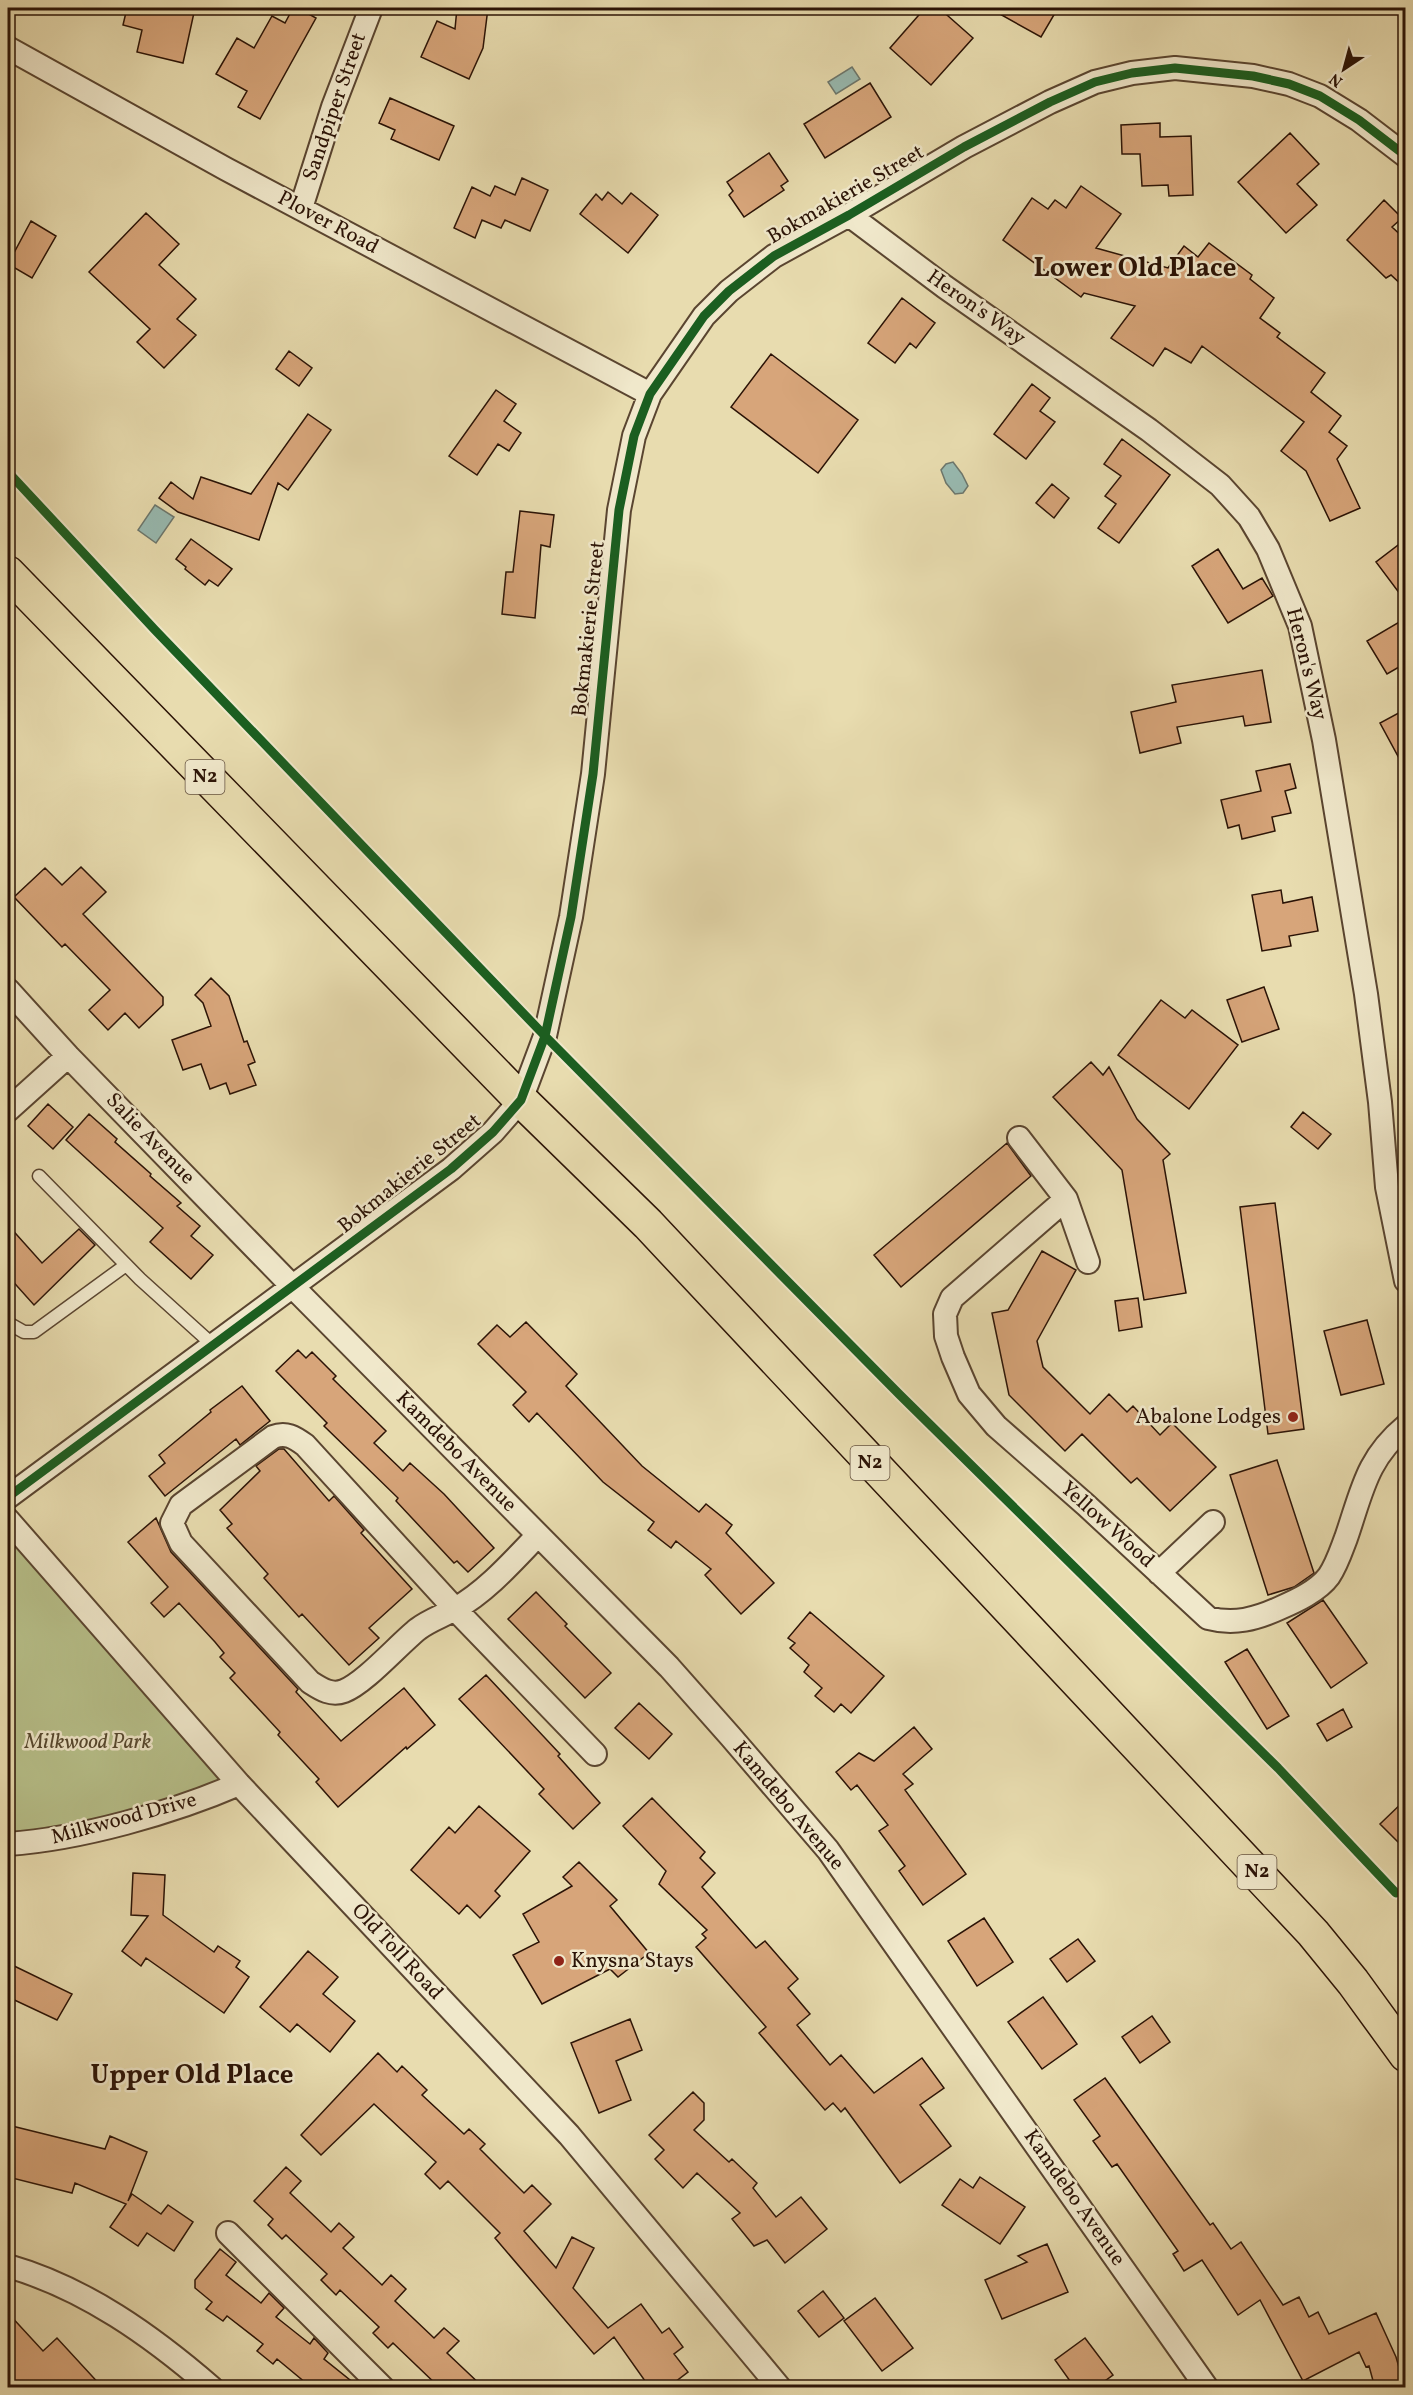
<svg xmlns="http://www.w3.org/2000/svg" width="1413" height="2395" font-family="Vollkorn,serif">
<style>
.green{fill:#b7c08a;stroke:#716a48;stroke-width:1.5}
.water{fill:#98bab1;stroke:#6c776d;stroke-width:1.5}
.building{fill:#d7a57a;stroke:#2b1306;stroke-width:1.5}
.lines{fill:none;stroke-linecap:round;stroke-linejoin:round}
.lane-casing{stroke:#5a4530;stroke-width:15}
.street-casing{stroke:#5a4530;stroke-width:26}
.highway-casing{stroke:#2b1306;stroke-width:36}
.lane{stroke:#f0e8cb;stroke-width:12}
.street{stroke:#f0e8cb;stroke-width:22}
.highway{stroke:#e8dcaf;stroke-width:33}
.cycleway-casing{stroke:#f0e8cb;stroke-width:13}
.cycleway{stroke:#1b5e20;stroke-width:9}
.poi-dot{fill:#8f2418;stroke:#f0e8cb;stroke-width:2}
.labels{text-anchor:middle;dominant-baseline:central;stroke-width:5;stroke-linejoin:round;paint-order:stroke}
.shield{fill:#f0e8cb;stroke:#665341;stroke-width:1.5}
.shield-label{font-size:20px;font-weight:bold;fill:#2b1306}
.street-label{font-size:21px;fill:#2b1306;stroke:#f0e8cb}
.poi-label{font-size:21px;fill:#2b1306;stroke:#f0e8cb;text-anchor:end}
.park-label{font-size:21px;font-style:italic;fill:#55472e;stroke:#f0e8cb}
.district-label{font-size:27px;font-weight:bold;fill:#2b1306;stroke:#f0e8cb}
</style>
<rect width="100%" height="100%" fill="#e8dcaf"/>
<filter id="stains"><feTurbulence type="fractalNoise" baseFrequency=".00333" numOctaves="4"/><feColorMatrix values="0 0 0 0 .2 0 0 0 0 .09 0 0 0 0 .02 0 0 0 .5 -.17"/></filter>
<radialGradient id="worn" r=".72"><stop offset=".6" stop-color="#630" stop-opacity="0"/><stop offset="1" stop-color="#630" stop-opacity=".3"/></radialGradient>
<path class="green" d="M 8,1527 L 230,1782 L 119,1818 L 8,1839 Z"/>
<path class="water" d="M 852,67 L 860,79 L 836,94 L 828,82 Z
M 953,462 L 962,474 L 968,486 L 963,493 L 955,494 L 946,483 L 941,470 L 946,464 Z
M 155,505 L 174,517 L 156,543 L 138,530 Z"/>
<path class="building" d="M 127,8 L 195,8 L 183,63 L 137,52 L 142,30 L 123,25 Z
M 293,8 L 298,8 L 316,18 L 260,119 L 238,107 L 247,91 L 216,74 L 237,38 L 254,48 L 272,16 L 285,23 Z
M 457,8 L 488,8 L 483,48 L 469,79 L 421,57 L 437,21 L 455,29 Z
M 925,8 L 939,8 L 973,38 L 931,85 L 890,48 Z
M 989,8 L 1058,8 L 1041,37 Z
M 870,83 L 891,117 L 825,158 L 804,124 Z
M 390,98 L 454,126 L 439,160 L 391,139 L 395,130 L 379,123 Z
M 1160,123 L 1160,137 L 1191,136 L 1193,195 L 1169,196 L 1168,185 L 1142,186 L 1140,154 L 1122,154 L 1121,125 Z
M 1290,133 L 1319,164 L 1297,184 L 1317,205 L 1286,233 L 1238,182 Z
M 769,153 L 788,181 L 781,186 L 784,190 L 744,217 L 729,195 L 733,191 L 727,182 Z
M 522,178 L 548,190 L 530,231 L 505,220 L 501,228 L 482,220 L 475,238 L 454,228 L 472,187 L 490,196 L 495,186 L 515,195 Z
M 1081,186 L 1121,214 L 1096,248 L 1168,268 L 1184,246 L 1198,257 L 1209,243 L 1252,275 L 1250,279 L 1274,298 L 1260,318 L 1280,333 L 1277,337 L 1325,373 L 1311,392 L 1341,416 L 1329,432 L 1347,446 L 1337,459 L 1360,508 L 1330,521 L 1306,471 L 1281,451 L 1304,422 L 1202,346 L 1191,363 L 1165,348 L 1153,366 L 1111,338 L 1135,306 L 1084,293 L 1081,297 L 1003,240 L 1032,198 L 1048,209 L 1055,200 L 1066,208 Z
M 608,192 L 622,204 L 631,193 L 658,215 L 628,253 L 580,214 L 596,194 L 602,200 Z
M 1384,200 L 1402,218 L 1392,227 L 1406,240 L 1406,289 L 1391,275 L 1386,278 L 1347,240 Z
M 146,213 L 179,244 L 159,265 L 196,299 L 177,319 L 196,335 L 164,368 L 137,342 L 150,329 L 89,272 Z
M 31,221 L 56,236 L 32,278 L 8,264 Z
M 902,298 L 935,323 L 916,348 L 910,343 L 895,363 L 868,343 Z
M 289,351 L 312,368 L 299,386 L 276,369 Z
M 771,354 L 858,420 L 818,473 L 731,407 Z
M 1032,384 L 1050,398 L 1040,411 L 1055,422 L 1026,459 L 994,434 Z
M 496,390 L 516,404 L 504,421 L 521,433 L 509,451 L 498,444 L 477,475 L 449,456 Z
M 308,414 L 331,430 L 288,490 L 278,483 L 259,540 L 178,512 L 159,498 L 171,482 L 193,499 L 201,477 L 251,494 Z
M 1122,439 L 1170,475 L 1119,543 L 1098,528 L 1116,504 L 1105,496 L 1121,476 L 1104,464 Z
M 1052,484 L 1069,498 L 1054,518 L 1036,503 Z
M 520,511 L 554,515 L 550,547 L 541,545 L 535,618 L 502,614 L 506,572 L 513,572 Z
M 191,539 L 232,569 L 218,586 L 209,580 L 205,585 L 185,569 L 186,567 L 176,559 Z
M 1406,539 L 1406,602 L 1376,562 Z
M 1218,549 L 1243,589 L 1262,578 L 1273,596 L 1228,623 L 1192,566 Z
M 1406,618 L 1406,663 L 1387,674 L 1367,641 Z
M 1262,670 L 1271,722 L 1245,726 L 1243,716 L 1177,727 L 1181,743 L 1140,753 L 1131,712 L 1176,702 L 1172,685 Z
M 1406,709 L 1406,771 L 1380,723 Z
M 1290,764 L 1296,788 L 1285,791 L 1291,813 L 1272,817 L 1275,831 L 1242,839 L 1239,825 L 1228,828 L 1221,800 L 1261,791 L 1256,771 Z
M 81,867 L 106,892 L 83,914 L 163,997 L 163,1005 L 139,1028 L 125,1013 L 108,1030 L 89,1010 L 110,990 L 65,944 L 62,947 L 14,897 L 45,868 L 62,885 Z
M 1281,890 L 1283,903 L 1312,897 L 1318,931 L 1289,936 L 1291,946 L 1262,951 L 1252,895 Z
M 211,978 L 229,996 L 244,1042 L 247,1041 L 255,1062 L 248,1065 L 256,1085 L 230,1094 L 226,1083 L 210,1089 L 201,1064 L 183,1070 L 172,1040 L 211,1026 L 203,1003 L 195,995 Z
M 1264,987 L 1279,1029 L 1242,1042 L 1227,1000 Z
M 1161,1000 L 1185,1018 L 1192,1010 L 1238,1045 L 1189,1109 L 1118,1055 Z
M 1091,1062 L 1103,1075 L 1109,1067 L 1137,1119 L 1170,1154 L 1163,1160 L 1186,1293 L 1144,1300 L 1122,1170 L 1053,1097 Z
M 48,1104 L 73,1127 L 53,1149 L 28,1126 Z
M 1303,1112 L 1331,1134 L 1318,1149 L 1291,1127 Z
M 89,1114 L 117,1139 L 115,1142 L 151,1174 L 150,1176 L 181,1203 L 177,1206 L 200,1226 L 191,1236 L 213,1255 L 191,1279 L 150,1242 L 163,1228 L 66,1140 Z
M 1007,1143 L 1031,1176 L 901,1287 L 874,1255 Z
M 1275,1203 L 1304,1429 L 1268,1434 L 1240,1207 Z
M 8,1225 L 42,1263 L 79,1229 L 95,1245 L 34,1305 L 8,1276 Z
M 1042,1251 L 1076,1270 L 1037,1341 L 1043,1367 L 1090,1414 L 1109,1394 L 1127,1412 L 1133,1406 L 1160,1435 L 1172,1423 L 1216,1467 L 1170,1511 L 1137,1478 L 1131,1483 L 1082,1434 L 1065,1451 L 1009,1395 L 992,1313 L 1008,1310 Z
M 1138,1298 L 1142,1327 L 1119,1331 L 1115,1301 Z
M 1367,1320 L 1384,1384 L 1341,1395 L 1324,1331 Z
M 526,1322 L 577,1374 L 566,1386 L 642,1466 L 699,1512 L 706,1504 L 732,1525 L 726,1533 L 774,1583 L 741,1614 L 705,1575 L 711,1569 L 676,1541 L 671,1548 L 648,1530 L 654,1522 L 603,1482 L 537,1413 L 529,1422 L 513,1405 L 526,1392 L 478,1344 L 497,1325 L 510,1337 Z
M 298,1350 L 306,1358 L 312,1352 L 336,1376 L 333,1379 L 386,1431 L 374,1443 L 403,1471 L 410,1463 L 444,1494 L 494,1548 L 468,1572 L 457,1561 L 454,1563 L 396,1501 L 398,1498 L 324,1426 L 327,1423 L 276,1371 Z
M 242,1386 L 270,1421 L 240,1445 L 236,1439 L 165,1496 L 149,1476 L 165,1463 L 159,1455 L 211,1412 L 210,1410 Z
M 279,1449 L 284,1449 L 329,1501 L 334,1496 L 364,1530 L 361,1533 L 412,1589 L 369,1628 L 379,1638 L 349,1665 L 302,1614 L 299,1617 L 264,1578 L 268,1574 L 227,1528 L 232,1524 L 220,1510 L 260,1471 L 256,1466 Z
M 1277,1460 L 1314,1573 L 1294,1587 L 1268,1595 L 1230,1475 Z
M 156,1518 L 171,1552 L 298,1689 L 296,1692 L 341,1741 L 404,1688 L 435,1725 L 407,1749 L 406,1747 L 338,1807 L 316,1782 L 319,1779 L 278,1735 L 280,1732 L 230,1678 L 235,1673 L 220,1657 L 224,1653 L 215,1642 L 179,1603 L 164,1617 L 151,1603 L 168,1587 L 128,1542 Z
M 536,1592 L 567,1624 L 565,1626 L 611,1673 L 585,1698 L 508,1619 Z
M 1323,1600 L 1367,1663 L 1331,1688 L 1287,1623 Z
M 810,1612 L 884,1676 L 851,1713 L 841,1704 L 834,1712 L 815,1696 L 822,1688 L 804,1672 L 809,1665 L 790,1648 L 795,1643 L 788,1638 Z
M 1247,1649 L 1289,1716 L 1267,1729 L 1225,1662 Z
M 486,1675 L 560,1754 L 558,1756 L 600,1803 L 573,1829 L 539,1794 L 544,1789 L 459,1699 Z
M 639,1703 L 672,1734 L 649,1759 L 615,1728 Z
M 1343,1709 L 1352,1727 L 1327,1741 L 1317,1724 Z
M 914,1727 L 932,1749 L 903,1774 L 913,1784 L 905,1790 L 966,1874 L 923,1905 L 899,1871 L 905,1866 L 879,1831 L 888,1825 L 857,1785 L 851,1790 L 836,1772 L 859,1753 L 874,1761 Z
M 652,1798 L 705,1852 L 700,1858 L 715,1873 L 702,1887 L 756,1948 L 765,1941 L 798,1979 L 788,1988 L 810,2014 L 797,2025 L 830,2065 L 841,2055 L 874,2093 L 922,2058 L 944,2088 L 920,2105 L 951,2146 L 900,2183 L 845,2108 L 841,2112 L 833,2103 L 825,2110 L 759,2033 L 766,2027 L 696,1947 L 706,1938 L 702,1934 L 707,1930 L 659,1884 L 666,1871 L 623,1826 Z
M 1406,1799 L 1406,1850 L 1380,1824 Z
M 479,1806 L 530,1851 L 495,1891 L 500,1896 L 480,1918 L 467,1905 L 459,1914 L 411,1870 L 449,1827 L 455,1833 Z
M 579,1862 L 617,1900 L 610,1906 L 649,1953 L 618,1977 L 610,1969 L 542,2004 L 513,1955 L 539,1942 L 523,1914 L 572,1886 L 563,1877 Z
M 133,1873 L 165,1875 L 163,1915 L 214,1952 L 218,1946 L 240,1961 L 236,1967 L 249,1977 L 224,2013 L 146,1958 L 141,1966 L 122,1951 L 148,1916 L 131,1915 Z
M 984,1918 L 1013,1962 L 977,1986 L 948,1941 Z
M 1078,1939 L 1095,1961 L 1067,1982 L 1050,1959 Z
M 308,1951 L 338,1977 L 323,1994 L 355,2021 L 330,2052 L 297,2024 L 290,2032 L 260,2007 Z
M 8,1963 L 72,1994 L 57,2020 L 8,1997 Z
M 1043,1997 L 1077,2044 L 1042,2069 L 1008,2022 Z
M 1152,2016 L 1170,2042 L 1140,2063 L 1122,2037 Z
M 630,2019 L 642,2050 L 616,2061 L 631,2100 L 599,2113 L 571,2043 Z
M 378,2053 L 397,2072 L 402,2066 L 427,2090 L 422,2095 L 464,2134 L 469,2129 L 485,2144 L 480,2149 L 524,2193 L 532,2185 L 551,2204 L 524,2231 L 556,2268 L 572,2237 L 594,2248 L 573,2288 L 608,2328 L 641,2304 L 662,2333 L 669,2328 L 683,2347 L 674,2354 L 688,2372 L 667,2388 L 650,2388 L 614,2337 L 594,2354 L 495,2238 L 500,2233 L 448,2181 L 440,2189 L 425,2174 L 436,2162 L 374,2104 L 321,2155 L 301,2135 Z
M 1105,2078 L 1210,2225 L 1213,2223 L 1231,2249 L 1241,2242 L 1283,2305 L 1299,2297 L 1309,2317 L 1318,2312 L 1329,2334 L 1376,2313 L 1396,2357 L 1405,2388 L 1375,2388 L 1369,2366 L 1366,2367 L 1359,2352 L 1303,2381 L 1260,2300 L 1238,2315 L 1202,2260 L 1184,2271 L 1173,2254 L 1178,2251 L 1117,2164 L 1112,2167 L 1093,2141 L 1100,2136 L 1074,2100 Z
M 693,2092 L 704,2103 L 704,2120 L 694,2130 L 729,2162 L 732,2159 L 757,2183 L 753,2188 L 776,2217 L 801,2197 L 827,2229 L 785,2263 L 767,2240 L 754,2246 L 732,2219 L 740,2213 L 697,2173 L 683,2188 L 655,2159 L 664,2150 L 649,2135 Z
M 8,2125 L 105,2149 L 110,2136 L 147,2152 L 128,2201 L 132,2194 L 161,2214 L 168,2205 L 193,2222 L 174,2251 L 147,2233 L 138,2246 L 110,2227 L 126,2204 L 75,2183 L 72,2193 L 8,2177 Z
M 286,2167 L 301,2181 L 290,2193 L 331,2232 L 339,2223 L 354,2237 L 343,2248 L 382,2285 L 391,2275 L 406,2289 L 395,2301 L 434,2338 L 444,2328 L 459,2341 L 447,2353 L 484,2388 L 440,2388 L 393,2343 L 388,2348 L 373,2333 L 379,2327 L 340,2290 L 336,2295 L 321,2280 L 327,2274 L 286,2235 L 282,2239 L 268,2225 L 273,2219 L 254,2201 Z
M 980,2177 L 1025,2207 L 1000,2244 L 942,2205 L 960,2179 L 973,2188 Z
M 1047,2244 L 1068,2292 L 1002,2319 L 985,2280 L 1027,2262 L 1018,2256 Z
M 220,2249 L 236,2262 L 226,2275 L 261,2303 L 269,2293 L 284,2308 L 276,2317 L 310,2344 L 314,2338 L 328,2353 L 324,2359 L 360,2388 L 312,2388 L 277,2359 L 273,2364 L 257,2351 L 263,2344 L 227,2316 L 223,2321 L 206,2309 L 212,2302 L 195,2288 L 195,2280 Z
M 823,2291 L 844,2318 L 819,2337 L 798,2311 Z
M 875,2298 L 913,2348 L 882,2371 L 844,2321 Z
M 8,2313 L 43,2351 L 57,2338 L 103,2388 L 8,2388 Z
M 1085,2338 L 1113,2375 L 1095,2388 L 1075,2388 L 1055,2360 Z"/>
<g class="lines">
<defs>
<path id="lane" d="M 39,1176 L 140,1279 L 213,1345
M 8,1323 L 24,1332 L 34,1332 L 126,1265"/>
<path id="street" d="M 8,48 L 226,169 L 650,394
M 301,208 L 333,107 L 371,8
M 849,215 L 945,287 L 1149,430 L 1220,485 L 1249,517 L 1268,549 L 1300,626 L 1324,740 L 1366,994 L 1380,1102 L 1387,1187 L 1406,1281
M 8,990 L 68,1056 L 293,1287 L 669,1667 L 731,1737 L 828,1850 L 1207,2388
M 8,1110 L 68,1056
M 1019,1138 L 1066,1199 L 1088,1262
M 1066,1199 L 952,1298 L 945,1314 L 946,1336 L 953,1357 L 969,1394 L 996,1426 L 1086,1505 L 1208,1618 C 1234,1625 1256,1619 1280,1608 C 1296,1601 1318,1591 1329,1576 C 1337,1564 1341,1551 1346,1538 C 1362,1492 1366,1459 1406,1426
M 8,1497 L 451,1169 L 493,1132 L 521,1100 L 545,1036 L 571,917 L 593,774 L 619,510 L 634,436 L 650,394 L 704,316 L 729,291 L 774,256 L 849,215 L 964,147 L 1050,102 L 1095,82 L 1132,73 L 1175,68 L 1253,76 L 1289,84 L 1320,96 L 1359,120 L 1406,156
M 8,1520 L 239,1784 L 569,2135 L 780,2388
M 538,1535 C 513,1561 487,1591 455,1609 C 443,1616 430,1620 418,1629 C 399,1644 365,1683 344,1691 C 331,1696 321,1689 310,1682 L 181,1543 L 172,1523 L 181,1505 L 273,1437 C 286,1432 294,1437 305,1445 L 455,1609 L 595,1754
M 1159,1573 L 1213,1522
M 8,1844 C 80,1839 172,1813 239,1784
M 228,2233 L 383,2388
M 8,2266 C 85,2288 152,2336 212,2388"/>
<path id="highway" d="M 8,573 L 521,1100 L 648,1224 L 1313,1933 L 1353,1982 L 1406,2055"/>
</defs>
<use href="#lane" class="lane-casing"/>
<use href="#street" class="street-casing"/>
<use href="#highway" class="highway-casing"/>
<use href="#lane" class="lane"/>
<use href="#street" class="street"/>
<use href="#highway" class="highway"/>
<defs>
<path id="cycleway" d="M 8,472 L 155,630 L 545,1036 L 900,1395 L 1278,1768 L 1396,1893
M 8,1497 L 451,1169 L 493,1132 L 521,1100 L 545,1036 L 571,917 L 593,774 L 619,510 L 634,436 L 650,394 L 704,316 L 729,291 L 774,256 L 849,215 L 964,147 L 1050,102 L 1095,82 L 1132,73 L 1175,68 L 1253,76 L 1289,84 L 1320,96 L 1359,120 L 1406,156"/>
</defs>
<use href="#cycleway" class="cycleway-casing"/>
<use href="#cycleway" class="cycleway"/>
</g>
<g class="poi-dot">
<circle cx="1293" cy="1417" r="6"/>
<circle cx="559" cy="1961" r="6"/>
</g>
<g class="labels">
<g class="shield">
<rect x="185.5" y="760" width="39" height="34" rx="4.5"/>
<rect x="850.5" y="1446" width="39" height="34" rx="4.5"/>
<rect x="1237.5" y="1855" width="39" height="34" rx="4.5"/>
</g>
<g class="shield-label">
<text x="205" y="777">N2</text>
<text x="870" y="1463">N2</text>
<text x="1257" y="1872">N2</text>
</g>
<g class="street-label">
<text transform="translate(335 107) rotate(-71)">Sandpiper Street</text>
<text transform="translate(846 195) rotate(-30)">Bokmakierie Street</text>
<text transform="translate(328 223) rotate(28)">Plover Road</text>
<text transform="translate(976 308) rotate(35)">Heron's Way</text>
<text transform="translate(589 629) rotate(-84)">Bokmakierie Street</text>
<text transform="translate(1306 664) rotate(76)">Heron's Way</text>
<text transform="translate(150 1139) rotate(46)">Salie Avenue</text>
<text transform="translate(410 1174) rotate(-39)">Bokmakierie Street</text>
<text transform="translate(456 1452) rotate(45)">Kamdebo Avenue</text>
<text transform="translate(1107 1525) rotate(42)">Yellow Wood</text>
<text transform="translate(788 1806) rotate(50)">Kamdebo Avenue</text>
<text transform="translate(124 1819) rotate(-15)">Milkwood Drive</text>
<text transform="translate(397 1952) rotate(47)">Old Toll Road</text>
<text transform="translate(1074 2198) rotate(55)">Kamdebo Avenue</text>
</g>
<g class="poi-label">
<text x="1281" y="1417">Abalone Lodges</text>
<text x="571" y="1961" text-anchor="start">Knysna Stays</text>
</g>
<g class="park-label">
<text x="88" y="1742">Milkwood Park</text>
</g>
<g class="district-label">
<text x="1135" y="269">Lower Old Place</text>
<text x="192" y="2076">Upper Old Place</text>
</g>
</g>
<rect width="1413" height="2395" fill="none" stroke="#e8dcaf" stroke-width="30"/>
<rect x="9" y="9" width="1395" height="2377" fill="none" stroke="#2b1306" stroke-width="3"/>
<rect x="15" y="15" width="1383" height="2365" fill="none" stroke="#2b1306" stroke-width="1.5"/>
<g transform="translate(1344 69) rotate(216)" stroke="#f0e8cb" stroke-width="4.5" paint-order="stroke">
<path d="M0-4.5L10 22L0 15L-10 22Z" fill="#2b1306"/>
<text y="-9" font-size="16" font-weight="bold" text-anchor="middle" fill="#2b1306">N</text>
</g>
<rect width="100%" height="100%" filter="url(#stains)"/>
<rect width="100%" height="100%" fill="url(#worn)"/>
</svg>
